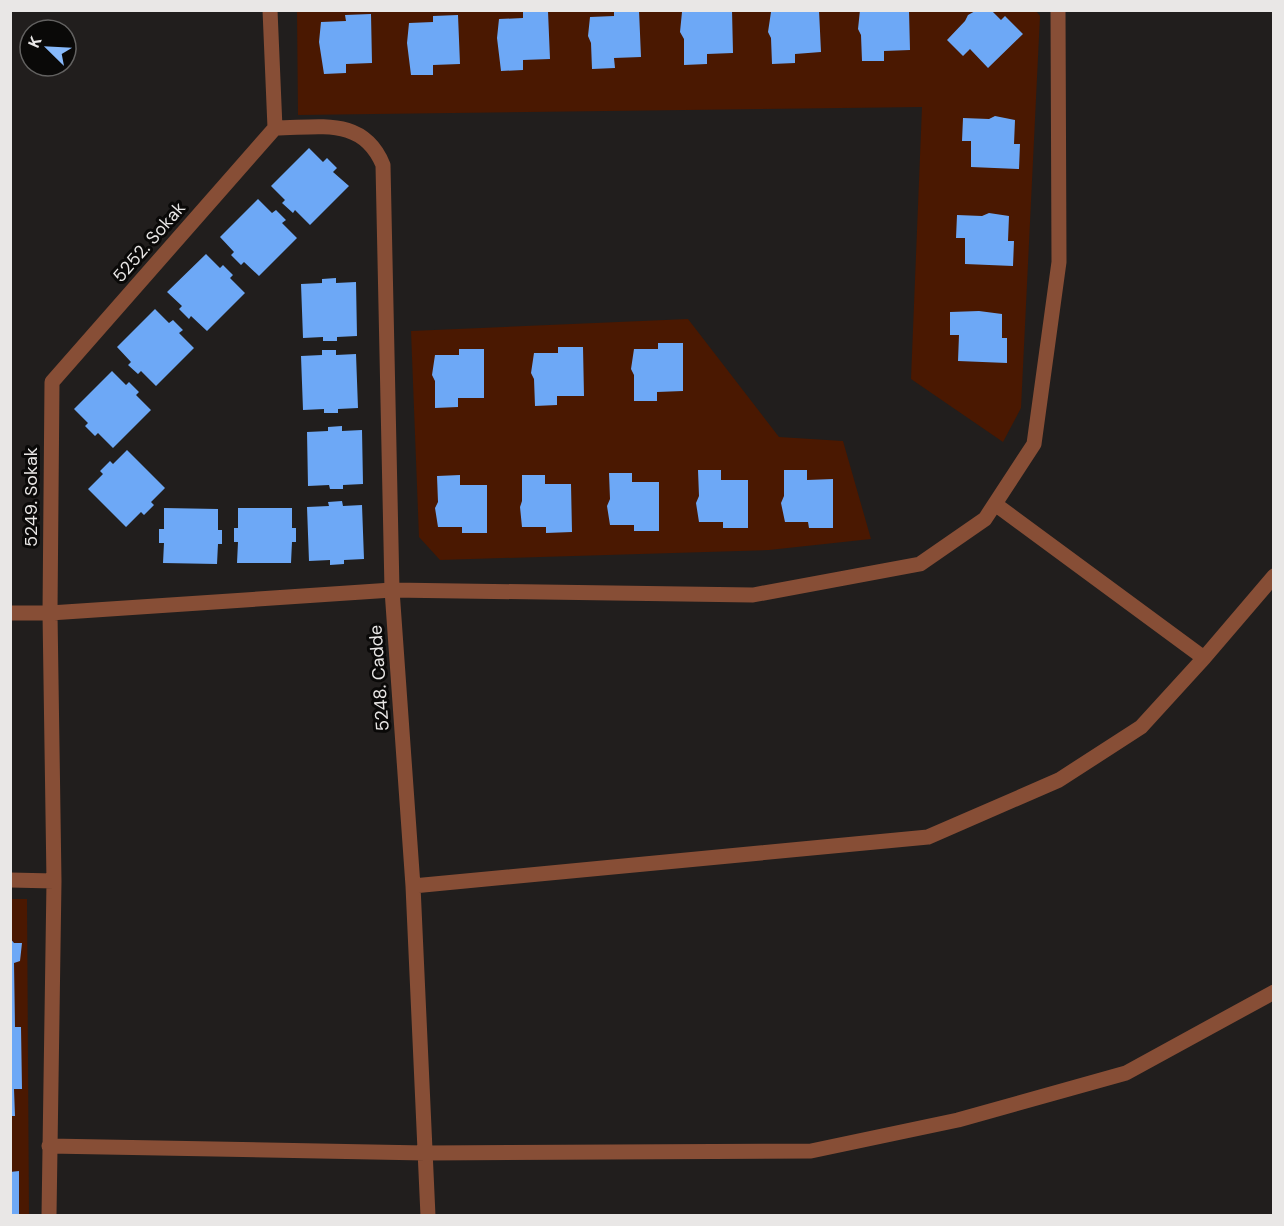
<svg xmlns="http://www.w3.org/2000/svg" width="1284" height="1226" font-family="'DM Sans',sans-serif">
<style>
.green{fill:#4a1801}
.building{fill:#6da8f6}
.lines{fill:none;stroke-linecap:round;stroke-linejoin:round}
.minor{stroke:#874e36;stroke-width:15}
.labels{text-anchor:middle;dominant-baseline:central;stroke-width:6;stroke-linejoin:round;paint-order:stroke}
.street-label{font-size:18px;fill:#e9e7e6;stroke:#0a0908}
</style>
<rect width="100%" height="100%" fill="#211e1d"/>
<path class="green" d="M 297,11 L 1036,11 L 1040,16 L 1021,408 L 1003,442 L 911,379 L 922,107 L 298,115 Z
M 688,319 L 779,437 L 843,441 L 871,539 L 769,550 L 440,560 L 419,537 L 411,331 Z
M 10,899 L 27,899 L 29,1215 L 11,1215 Z"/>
<path class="building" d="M 614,10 L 639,10 L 641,57 L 614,58 L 615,68 L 592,69 L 591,43 L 588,36 L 590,17 L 614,16 Z
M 707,10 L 732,10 L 733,53 L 707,54 L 707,64 L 684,65 L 684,39 L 680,32 L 682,12 Z
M 794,10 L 819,10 L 821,52 L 795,54 L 795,63 L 772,64 L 771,38 L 768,32 L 771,12 Z
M 860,10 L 909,10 L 910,50 L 884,51 L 884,61 L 862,61 L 861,35 L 858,29 Z
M 977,10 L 991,10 L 1001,20 L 1005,16 L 1023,34 L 988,68 L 970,49 L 963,56 L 947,40 L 965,21 L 968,15 Z
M 548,11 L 550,59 L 523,60 L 523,70 L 501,71 L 497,38 L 499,19 L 523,18 L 523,12 Z
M 371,14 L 372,63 L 346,64 L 346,73 L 324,74 L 319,42 L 321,22 L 346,21 L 345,15 Z
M 458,15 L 460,64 L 433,65 L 433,75 L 411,75 L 407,43 L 409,23 L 433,22 L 433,16 Z
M 995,116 L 1015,120 L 1014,144 L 1020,144 L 1019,169 L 971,167 L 971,141 L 962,141 L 963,118 L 989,119 Z
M 309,148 L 323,162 L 327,158 L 337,168 L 333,172 L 349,186 L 310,225 L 295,210 L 293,213 L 282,203 L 285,200 L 271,186 Z
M 258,199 L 272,213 L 276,210 L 286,220 L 282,223 L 297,238 L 259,276 L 244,262 L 241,265 L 231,255 L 234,252 L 220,237 Z
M 989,213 L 1009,216 L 1008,241 L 1014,241 L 1013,266 L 965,264 L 965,238 L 956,238 L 957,215 L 982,216 Z
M 206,254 L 220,268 L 223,265 L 233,275 L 230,278 L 245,293 L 207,331 L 191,316 L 189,319 L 179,309 L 182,306 L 167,292 Z
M 336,278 L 336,283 L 356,282 L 357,336 L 337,337 L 337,341 L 323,341 L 323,337 L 303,338 L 301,284 L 322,283 L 322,279 Z
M 155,309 L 169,323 L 173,320 L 183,330 L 179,333 L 194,348 L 156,386 L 141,371 L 138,374 L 128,365 L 131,362 L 117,347 Z
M 979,311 L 1002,314 L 1002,338 L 1007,338 L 1007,363 L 958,361 L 959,335 L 950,335 L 950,312 Z
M 658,343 L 683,343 L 683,391 L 657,392 L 657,401 L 634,401 L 634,375 L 631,369 L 634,349 L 658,349 Z
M 558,347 L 583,347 L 584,396 L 557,396 L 557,405 L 535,406 L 534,379 L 531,373 L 534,353 L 558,353 Z
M 459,349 L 484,349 L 484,398 L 458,398 L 458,407 L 435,408 L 435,381 L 432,375 L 435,355 L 459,355 Z
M 322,350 L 336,350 L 336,355 L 356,354 L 358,408 L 338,409 L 338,413 L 324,413 L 324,409 L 303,410 L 301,356 L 322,355 Z
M 112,371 L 126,385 L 129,382 L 139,392 L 136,395 L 151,410 L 113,448 L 98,433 L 95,436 L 85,426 L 88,423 L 74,409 Z
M 342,426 L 342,431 L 362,430 L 363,484 L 343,485 L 343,489 L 330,489 L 329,485 L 308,486 L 307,432 L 328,431 L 328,427 Z
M 127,450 L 165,488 L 151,502 L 154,505 L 144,515 L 141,512 L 126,527 L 88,489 L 103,474 L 100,471 L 110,461 L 113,464 Z
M 698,470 L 721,470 L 721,480 L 748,480 L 748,528 L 723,528 L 723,522 L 699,522 L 696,503 L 699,496 Z
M 784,470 L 807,470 L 807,480 L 833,479 L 833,528 L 809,528 L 808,522 L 785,522 L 781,503 L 784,496 Z
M 609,473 L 632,473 L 632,482 L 659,482 L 659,531 L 634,531 L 634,525 L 610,525 L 607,506 L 610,499 Z
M 460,475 L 460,485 L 487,485 L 487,533 L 462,533 L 462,527 L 438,527 L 435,508 L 438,502 L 437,476 Z
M 522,475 L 545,475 L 545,484 L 571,484 L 572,532 L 546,533 L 546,527 L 522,527 L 520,507 L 522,501 Z
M 342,501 L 343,506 L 362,505 L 364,559 L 344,560 L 344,564 L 330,565 L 330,560 L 309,561 L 307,507 L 329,506 L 328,502 Z
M 164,508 L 218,509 L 218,530 L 222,530 L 222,544 L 218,544 L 217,564 L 163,563 L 164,543 L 159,543 L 159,529 L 164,529 Z
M 238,508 L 292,508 L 292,528 L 296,528 L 296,542 L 292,542 L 291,563 L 237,563 L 238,542 L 234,542 L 234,528 L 238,528 Z
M 10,938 L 14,943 L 22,943 L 20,961 L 14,963 L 15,1027 L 21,1027 L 22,1089 L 14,1089 L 15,1116 L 10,1116 Z
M 19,1171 L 19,1216 L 10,1216 L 10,1172 Z"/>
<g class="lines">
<path class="minor" d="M 270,10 L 275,128
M 275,128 C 319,128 363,116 383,165 L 392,590 L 413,886 L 428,1216
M 995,504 L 1204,658
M 10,613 L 50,613 L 392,590 L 753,595 L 920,564 L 985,519 L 1034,444 L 1059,262 L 1058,10
M 10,880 L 54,881
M 413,886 L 928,837 L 1059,780 L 1141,727 L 1204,658 L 1274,576
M 49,1146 L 425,1153 L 811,1151 L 958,1120 L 1126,1073 L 1274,992
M 49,1216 L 54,881 L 50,613 L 52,382 L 275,128"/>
</g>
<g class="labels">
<g class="street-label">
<text transform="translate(149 242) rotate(-49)">5252. Sokak</text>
<text transform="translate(31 497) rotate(-90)">5249. Sokak</text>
<text transform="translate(379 678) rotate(-94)">5248. Cadde</text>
</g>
</g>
<rect width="1284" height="1226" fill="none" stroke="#e9e7e6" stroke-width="24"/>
<g transform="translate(48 48) rotate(294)"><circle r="28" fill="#0a0908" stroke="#636261" stroke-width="1.5"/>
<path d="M0-4.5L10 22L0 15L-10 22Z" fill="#88bafc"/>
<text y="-9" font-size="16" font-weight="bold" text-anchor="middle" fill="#e9e7e6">K</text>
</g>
</svg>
